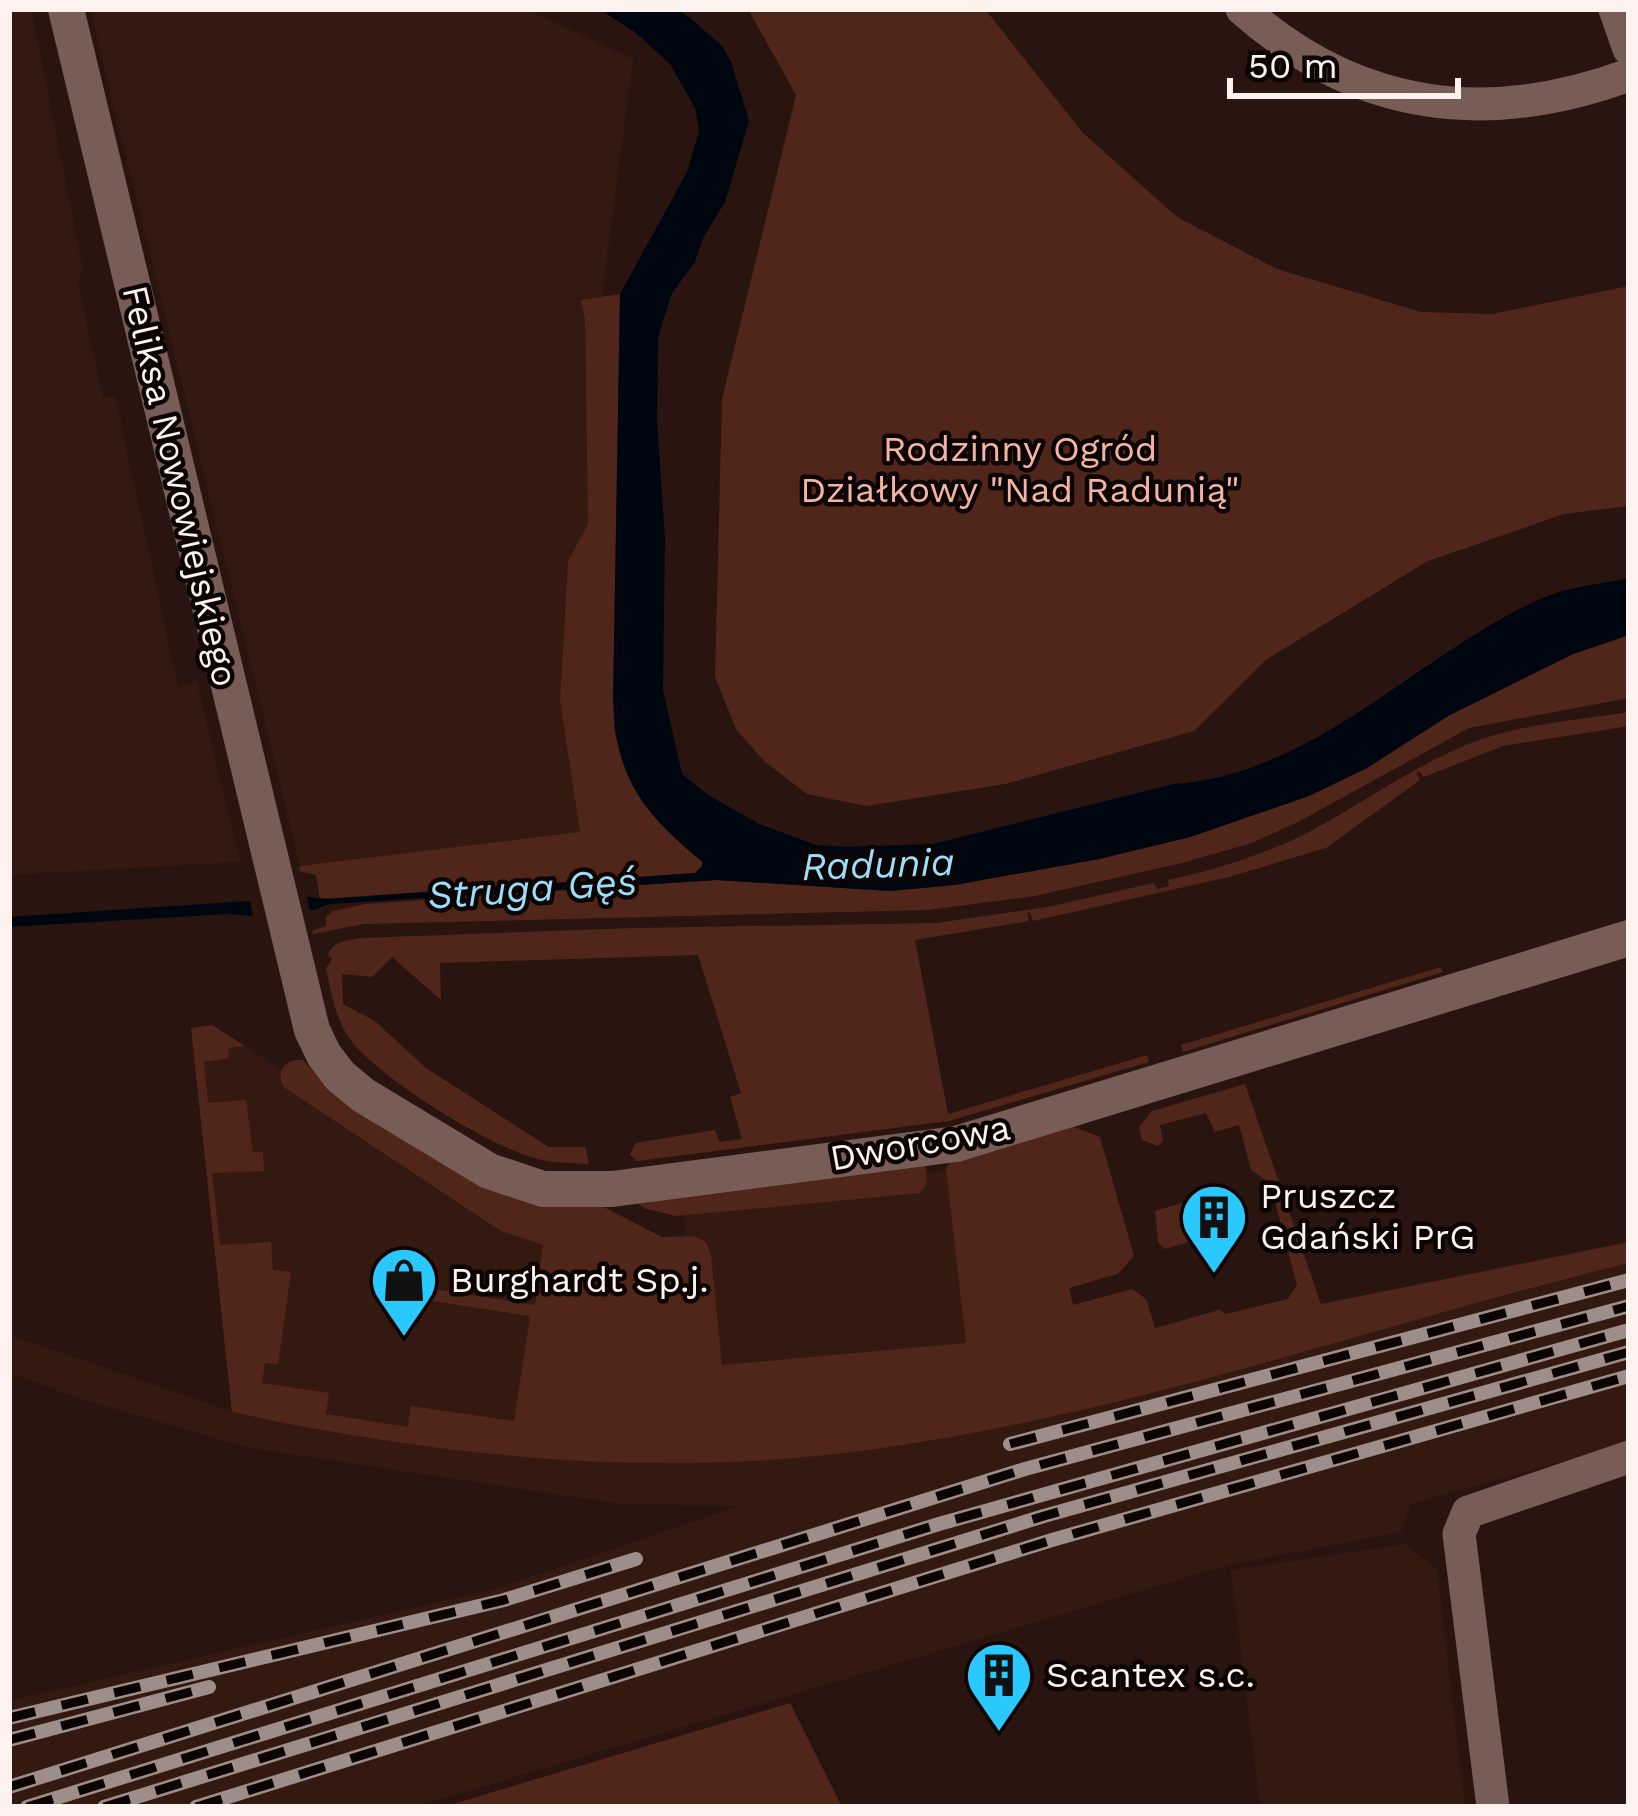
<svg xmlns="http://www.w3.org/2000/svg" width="1638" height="1816" font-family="'Work Sans',sans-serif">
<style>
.built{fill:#341911}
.green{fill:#50261a}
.water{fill:#000610}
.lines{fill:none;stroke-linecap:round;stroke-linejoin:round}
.street{stroke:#775d56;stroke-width:33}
.secondary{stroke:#775d56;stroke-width:36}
.rail-casing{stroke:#9e8e8a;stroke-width:14}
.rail{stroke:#0b0403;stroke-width:9;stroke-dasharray:27;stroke-linecap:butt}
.labels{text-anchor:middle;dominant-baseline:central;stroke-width:9;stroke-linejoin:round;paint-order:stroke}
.park-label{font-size:36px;fill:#f4b4a3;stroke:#0b0403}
.street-label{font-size:36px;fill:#fef2ee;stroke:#0b0403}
.poi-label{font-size:36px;fill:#fef2ee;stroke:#0b0403;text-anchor:start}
.water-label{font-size:39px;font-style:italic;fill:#9bdefc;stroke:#0b0403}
</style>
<rect width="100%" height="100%" fill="#29140f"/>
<path class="built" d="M 9,9 L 31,9 L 83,270 L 78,282 L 103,398 L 115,396 L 178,686 L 197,682 L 240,862 L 9,875 Z
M 90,9 L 526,9 L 633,59 L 602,297 L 582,301 L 585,320 L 588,524 L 568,561 L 560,701 L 580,833 L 300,866 Z
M 212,1025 L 501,1211 L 693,1311 L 682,1198 L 964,1169 L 999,1356 L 824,1455 L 930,1441 L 1045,1418 L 1629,1263 L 1629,1443 L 1411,1504 L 1401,1532 L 1228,1565 L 415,1807 L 9,1807 L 9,1701 L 495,1589 L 740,1506 L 621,1504 L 249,1448 L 81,1399 L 9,1373 L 9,1335 L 232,1411 L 191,1028 Z
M 1405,1544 L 1437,1569 L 1465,1807 L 1260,1807 L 1231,1570 Z"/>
<path class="green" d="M 748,9 L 985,9 L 1082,132 L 1177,217 L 1277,269 L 1421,312 L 1492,314 L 1629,286 L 1629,506 L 1564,514 L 1428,561 L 1267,659 L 1194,731 L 1005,784 L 866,806 L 807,794 L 764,761 L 736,729 L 715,677 L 722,399 L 796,95 Z
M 620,294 L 614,728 C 623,784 659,827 702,862 L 702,866 L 695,873 L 320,899 L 316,875 L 299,871 L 300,866 L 580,832 L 560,701 L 568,561 L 588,524 L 585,320 L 581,300 Z
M 1629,635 L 1629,698 L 1469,728 L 1298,822 L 1252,843 L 1182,863 L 1035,896 L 928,910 L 364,924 L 313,934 L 312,931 L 326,926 L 326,917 L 333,911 L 365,904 L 717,880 L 890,891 L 954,885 L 1099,859 L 1190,837 L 1309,796 L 1367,768 L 1448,716 L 1573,654 Z
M 1629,712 L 1629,726 L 1503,746 L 1424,777 L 1419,771 L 1416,773 L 1420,780 L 1326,848 L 1229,877 L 1033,921 L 1030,912 L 1027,913 L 1029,921 L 915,940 L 948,1114 L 1147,1055 L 1149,1062 L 949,1121 L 637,1161 L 630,1155 L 635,1143 L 715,1130 L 720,1142 L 742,1139 L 730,1097 L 741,1093 L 698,955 L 440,963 L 441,1000 L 392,957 L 372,977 L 342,974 L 343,1004 L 375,1021 L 426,1068 L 549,1147 L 585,1147 L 589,1164 C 570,1163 552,1163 534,1158 C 487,1145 377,1077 349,1038 C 335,1017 331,992 326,968 L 332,959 L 328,956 C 333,940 346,941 361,938 L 634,928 L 936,923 L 1047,907 L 1154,883 L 1157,889 L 1169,886 L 1168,880 C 1216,869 1263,855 1307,833 C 1358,806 1406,771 1459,748 C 1512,724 1573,721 1629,712 Z
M 1441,967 L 1443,972 L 1183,1052 L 1181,1045 Z
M 212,1025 L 245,1046 L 228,1048 L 229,1058 L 204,1062 L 208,1103 L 246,1100 L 253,1152 L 263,1152 L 264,1171 L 212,1173 L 220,1245 L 271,1242 L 273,1270 L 291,1272 L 278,1364 L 265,1363 L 262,1383 L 329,1393 L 326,1414 L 408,1427 L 411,1406 L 514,1421 L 530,1316 L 419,1299 L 420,1290 L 427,1288 L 535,1305 L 543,1245 L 501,1231 L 285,1088 C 274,1073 285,1057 303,1060 L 330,1090 L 598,1204 L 662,1237 L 693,1236 L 706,1242 L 711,1255 L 722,1365 L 966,1343 L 946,1168 L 955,1157 L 1069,1125 L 1100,1137 L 1134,1256 L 1118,1274 L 1069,1288 L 1073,1305 L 1132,1289 L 1146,1299 L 1155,1328 L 1219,1310 L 1226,1314 L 1288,1299 L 1297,1285 L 1270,1183 L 1251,1170 L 1239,1125 L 1215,1132 L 1206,1113 L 1160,1125 L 1163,1141 L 1158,1146 L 1142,1140 L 1139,1127 L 1152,1111 L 1245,1084 L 1321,1304 L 1629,1242 L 1629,1263 C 1363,1328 1100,1425 827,1455 C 626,1476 428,1454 232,1412 L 191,1028 Z
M 926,1163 L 927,1183 L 920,1193 L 676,1216 L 646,1209 L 630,1199 Z
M 1195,1199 L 1208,1214 L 1203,1238 L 1165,1249 L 1158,1242 L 1155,1211 Z
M 790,1703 L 842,1807 L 443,1807 Z"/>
<path class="water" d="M 599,9 L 678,9 L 690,18 L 722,46 L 731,62 L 749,121 L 725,202 L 703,238 L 695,262 L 672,293 L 658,337 L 657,421 L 665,538 L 663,690 L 682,774 L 708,795 L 759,824 L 816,845 L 846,847 L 933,844 L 1174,784 C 1314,775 1416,655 1540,599 C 1567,587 1600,584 1629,578 L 1629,635 L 1573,654 L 1448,716 L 1367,768 L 1309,796 L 1190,837 L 1099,859 L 954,885 L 890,891 L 717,880 L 329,904 L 310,911 L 307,897 L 329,899 L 695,873 L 702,866 L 702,861 C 640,811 615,776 613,696 L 620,294 L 687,172 L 699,131 L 695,108 L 670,64 L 635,32 Z
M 250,901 L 253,916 L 227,914 L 9,927 L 9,917 Z"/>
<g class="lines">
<path class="street" d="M 1242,9 C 1357,111 1487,127 1629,75
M 1615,9 L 1629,49
M 1493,1807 L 1459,1534 L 1468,1512 L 1629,1457"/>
<path class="secondary" d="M 66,9 L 312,1030 L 324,1055 L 340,1076 L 363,1095 L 489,1171 L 543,1189 L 612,1189 L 956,1144 L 1629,938"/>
<defs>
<path id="rail" d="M 1010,1444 L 1629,1280
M 9,1718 L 504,1600 L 636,1559
M 9,1740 L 209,1687
M 9,1787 L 1025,1469 L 1629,1306
M 27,1807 L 939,1524 L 1629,1330
M 104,1807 L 1044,1516 L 1629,1352
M 196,1807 L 1052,1540 L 1629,1376"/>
</defs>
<use href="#rail" class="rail-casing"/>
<use href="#rail" class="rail"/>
</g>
<defs>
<symbol id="building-pin" viewBox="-11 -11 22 30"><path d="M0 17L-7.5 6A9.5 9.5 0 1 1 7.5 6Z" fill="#29c8ff" stroke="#0b0403"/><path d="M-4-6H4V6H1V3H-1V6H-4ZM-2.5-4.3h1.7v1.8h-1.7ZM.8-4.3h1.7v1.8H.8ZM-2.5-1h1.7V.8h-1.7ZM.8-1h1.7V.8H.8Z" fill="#111"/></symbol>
<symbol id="shop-pin" viewBox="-11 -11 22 30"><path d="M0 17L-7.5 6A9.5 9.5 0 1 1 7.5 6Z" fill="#29c8ff" stroke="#0b0403"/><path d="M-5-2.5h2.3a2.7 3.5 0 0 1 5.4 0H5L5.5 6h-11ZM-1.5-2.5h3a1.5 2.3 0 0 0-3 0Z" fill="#111"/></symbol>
</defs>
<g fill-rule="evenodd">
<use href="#building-pin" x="1176" y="1179" width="76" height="104"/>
<use href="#shop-pin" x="366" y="1242" width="76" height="104"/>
<use href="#building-pin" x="961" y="1637" width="76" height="104"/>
</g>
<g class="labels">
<g class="park-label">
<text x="1020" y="449">Rodzinny Ogród<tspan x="1020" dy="41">Działkowy "Nad Radunią"</tspan></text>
</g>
<g class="street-label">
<text transform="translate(180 486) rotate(77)">Feliksa Nowowiejskiego</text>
<text transform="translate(920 1143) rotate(-10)">Dworcowa</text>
</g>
<g class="poi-label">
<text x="1260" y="1196">Pruszcz<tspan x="1260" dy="41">Gdański PrG</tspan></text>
<text x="450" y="1280">Burghardt Sp.j.</text>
<text x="1046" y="1675">Scantex s.c.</text>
</g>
<g class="water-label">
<text transform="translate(878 864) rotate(-2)">Radunia</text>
<text transform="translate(532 888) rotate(-4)">Struga Gęś</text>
</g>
</g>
<rect width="1638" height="1816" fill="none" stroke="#fef2ee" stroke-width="24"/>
<path d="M1230 78v18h228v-18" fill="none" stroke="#fef2ee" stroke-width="6"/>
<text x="1248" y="78" font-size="36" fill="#fef2ee" stroke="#0b0403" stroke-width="9" paint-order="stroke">50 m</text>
</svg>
